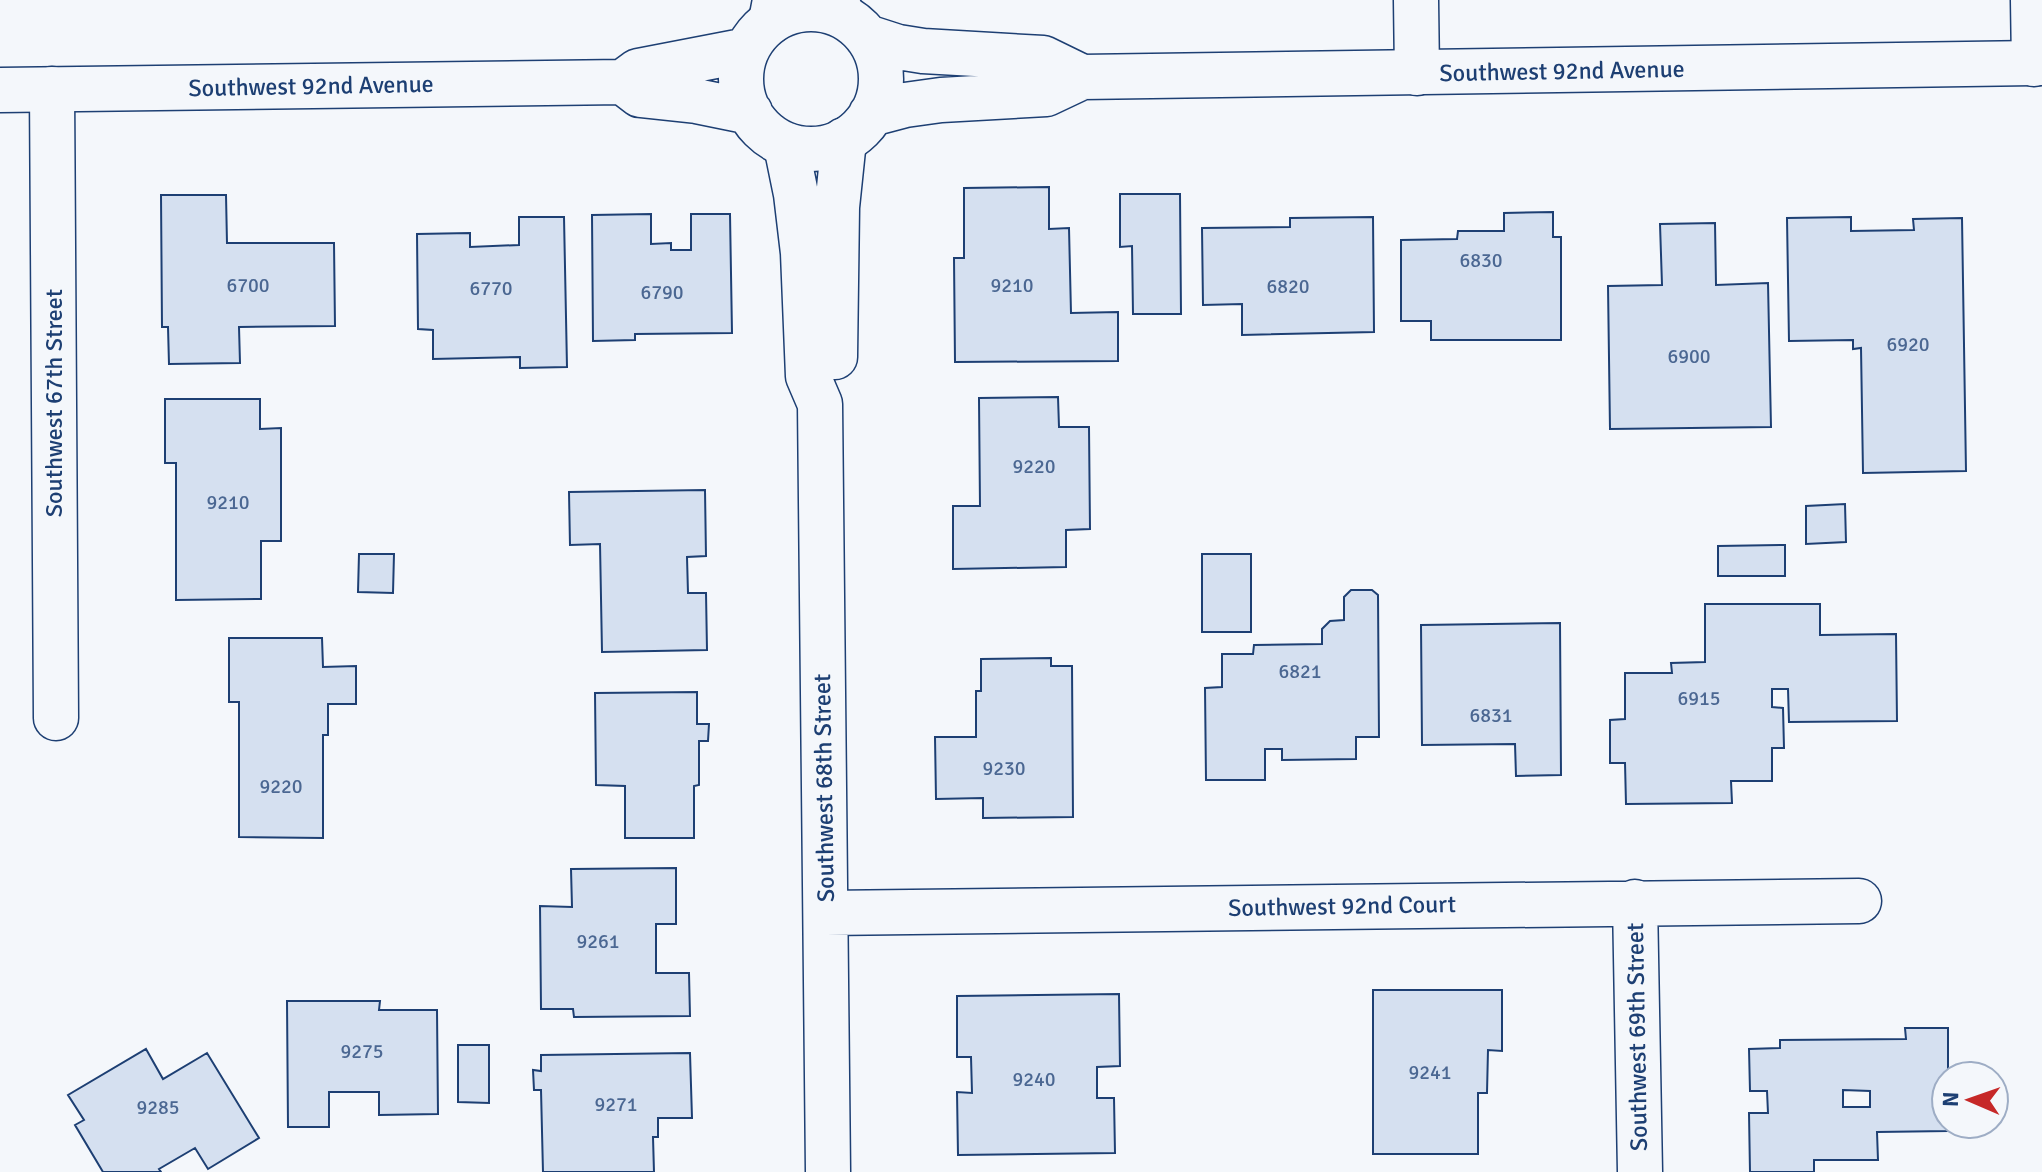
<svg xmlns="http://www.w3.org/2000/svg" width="2042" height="1172" font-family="Signika,sans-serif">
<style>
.building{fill:#d5e0f0;stroke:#1d3f73;stroke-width:2;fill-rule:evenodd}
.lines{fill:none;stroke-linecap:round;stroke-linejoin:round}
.minor-casing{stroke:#1d3f73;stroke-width:47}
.tertiary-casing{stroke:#1d3f73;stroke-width:47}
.minor{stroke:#f4f7fb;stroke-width:44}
.tertiary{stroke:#f4f7fb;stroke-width:44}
.labels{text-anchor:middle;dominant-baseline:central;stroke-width:6;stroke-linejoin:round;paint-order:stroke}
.number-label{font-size:20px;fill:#4b6792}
.street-label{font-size:24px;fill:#1d3f73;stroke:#f4f7fb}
</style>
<rect width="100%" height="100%" fill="#f4f7fb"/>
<path class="building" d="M 1049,187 L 1049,229 L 1069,228 L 1071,313 L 1118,312 L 1118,361 L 955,362 L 954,258 L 964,258 L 964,188 Z
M 1120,194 L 1180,194 L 1181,314 L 1133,314 L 1132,246 L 1120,247 Z
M 161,195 L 226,195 L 227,243 L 334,243 L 335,326 L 239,327 L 240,363 L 169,364 L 168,327 L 162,327 Z
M 1553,212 L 1553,237 L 1561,237 L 1561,340 L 1431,340 L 1431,321 L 1401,321 L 1401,240 L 1457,239 L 1458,231 L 1504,231 L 1504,213 Z
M 651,214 L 651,244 L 671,243 L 671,250 L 691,250 L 691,214 L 730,214 L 732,333 L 635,334 L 635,340 L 593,341 L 592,215 Z
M 519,217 L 564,217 L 567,367 L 520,368 L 520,357 L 433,359 L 433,330 L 418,329 L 417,234 L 470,233 L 470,247 L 519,245 Z
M 1373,217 L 1374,332 L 1242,335 L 1242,304 L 1203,305 L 1202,228 L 1290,227 L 1290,218 Z
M 1851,217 L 1851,231 L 1914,230 L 1913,219 L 1962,218 L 1966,471 L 1863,473 L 1861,348 L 1853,349 L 1853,340 L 1789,341 L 1787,218 Z
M 1715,223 L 1716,285 L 1768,283 L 1771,427 L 1610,429 L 1608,286 L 1662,285 L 1660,224 Z
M 1058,397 L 1059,427 L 1089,427 L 1090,529 L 1066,530 L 1066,567 L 953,569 L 953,506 L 980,506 L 979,398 Z
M 165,399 L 260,399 L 260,429 L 281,428 L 281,541 L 261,541 L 261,599 L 176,600 L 176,463 L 165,463 Z
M 705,490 L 706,556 L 687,557 L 688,593 L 706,593 L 707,650 L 602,652 L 600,544 L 570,545 L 569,492 Z
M 1845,504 L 1846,542 L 1806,544 L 1806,506 Z
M 1785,545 L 1785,576 L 1718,576 L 1718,546 Z
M 359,554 L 394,554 L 393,593 L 358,592 Z
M 1202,554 L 1251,554 L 1251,632 L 1202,632 Z
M 1351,590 L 1372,590 L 1378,595 L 1379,737 L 1356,737 L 1356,759 L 1282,760 L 1282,749 L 1265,749 L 1265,780 L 1206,780 L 1205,688 L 1222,687 L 1222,654 L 1253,654 L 1254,645 L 1322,644 L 1322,629 L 1330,621 L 1344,620 L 1344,597 Z
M 1705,604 L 1820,604 L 1820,635 L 1896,634 L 1897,721 L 1789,722 L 1788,689 L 1772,689 L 1772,707 L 1783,708 L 1784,748 L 1772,748 L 1772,781 L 1731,781 L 1732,803 L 1626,804 L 1625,763 L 1610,763 L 1610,720 L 1625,719 L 1625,673 L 1672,673 L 1671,663 L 1705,662 Z
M 1560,623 L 1561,775 L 1516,776 L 1515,744 L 1422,745 L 1421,625 Z
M 229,638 L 322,638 L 323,667 L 356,666 L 356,704 L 328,704 L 328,735 L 323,735 L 323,838 L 239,837 L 239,702 L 229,702 Z
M 1051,658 L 1051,666 L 1072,666 L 1073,817 L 983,818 L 983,798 L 936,799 L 935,737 L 976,737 L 976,691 L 981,691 L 981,659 Z
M 697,692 L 697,724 L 709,724 L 708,741 L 699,741 L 699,785 L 694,786 L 694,838 L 625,838 L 625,786 L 596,785 L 595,693 Z
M 676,868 L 676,924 L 656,924 L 656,973 L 689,973 L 690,1016 L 574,1017 L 573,1009 L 541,1009 L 540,906 L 572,907 L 571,869 Z
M 1373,990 L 1502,990 L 1502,1051 L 1488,1050 L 1487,1093 L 1478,1093 L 1478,1154 L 1373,1154 Z
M 1119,994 L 1120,1066 L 1097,1067 L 1097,1098 L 1114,1098 L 1115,1153 L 958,1155 L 957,1092 L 972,1093 L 971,1057 L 957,1057 L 957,996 Z
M 287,1001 L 380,1001 L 379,1010 L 437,1010 L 438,1114 L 379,1115 L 379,1092 L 329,1092 L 329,1127 L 288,1127 Z
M 1905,1028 L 1948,1028 L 1948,1076 L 1946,1076 L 1946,1124 L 1948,1124 L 1948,1131 L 1877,1132 L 1878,1160 L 1814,1160 L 1814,1172 L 1750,1172 L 1749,1113 L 1768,1113 L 1767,1091 L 1750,1091 L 1749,1049 L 1780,1048 L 1780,1040 L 1906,1039 ZM 1843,1090 L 1870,1091 L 1870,1107 L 1843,1107 Z
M 458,1045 L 489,1045 L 489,1103 L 458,1102 Z
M 146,1049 L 163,1079 L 207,1053 L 259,1138 L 208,1169 L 195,1148 L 159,1169 L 161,1172 L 103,1172 L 75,1125 L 84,1120 L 68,1095 Z
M 690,1053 L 692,1118 L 658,1118 L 658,1137 L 653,1137 L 654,1172 L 543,1172 L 541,1090 L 534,1090 L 533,1070 L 541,1071 L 541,1055 Z"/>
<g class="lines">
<defs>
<path id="minor" d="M 837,0 L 841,15
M 1416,0 L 1417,73
M 2033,0 L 2034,64
M 771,21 L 775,0
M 52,89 L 56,718
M 786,145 L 796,194 L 803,253 L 808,376 L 820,404 L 828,1172
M 835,357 L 837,207 L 844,140
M 1635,902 L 1640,1172
M 826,913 L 1859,901"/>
<path id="tertiary" d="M741 79a70 70 0 1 1 140 0a70 70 0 1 1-140 0Z
M 867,37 L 898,47 L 923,51 L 1043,58 L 1082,77
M 623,82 L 638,71 L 747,50
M 0,90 L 623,82 L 640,95 L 696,101 L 750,112
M 871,114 L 905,105 L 941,100 L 1046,94 L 1082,77 L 2042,63"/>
</defs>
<use href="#minor" class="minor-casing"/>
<use href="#tertiary" class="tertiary-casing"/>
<use href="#minor" class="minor"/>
<use href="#tertiary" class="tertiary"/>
</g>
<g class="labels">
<g class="number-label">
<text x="1481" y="260">6830</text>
<text x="248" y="285">6700</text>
<text x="1012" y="285">9210</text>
<text x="1288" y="286">6820</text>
<text x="491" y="288">6770</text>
<text x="662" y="292">6790</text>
<text x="1908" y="344">6920</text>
<text x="1689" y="356">6900</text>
<text x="1034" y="466">9220</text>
<text x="228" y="502">9210</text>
<text x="1300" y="671">6821</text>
<text x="1699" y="698">6915</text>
<text x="1491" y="715">6831</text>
<text x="1004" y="768">9230</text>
<text x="281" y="786">9220</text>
<text x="598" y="941">9261</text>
<text x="362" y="1051">9275</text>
<text x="1430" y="1072">9241</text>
<text x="1034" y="1079">9240</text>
<text x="616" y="1104">9271</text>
<text x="158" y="1107">9285</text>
</g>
<g class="street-label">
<text transform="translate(1562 71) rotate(-1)">Southwest 92nd Avenue</text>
<text transform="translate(311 86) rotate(-1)">Southwest 92nd Avenue</text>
<text transform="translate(54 403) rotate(-90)">Southwest 67th Street</text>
<text transform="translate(824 788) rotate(-91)">Southwest 68th Street</text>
<text transform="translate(1342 906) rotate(-1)">Southwest 92nd Court</text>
<text transform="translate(1637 1037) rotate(-91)">Southwest 69th Street</text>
</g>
</g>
<g transform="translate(1970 1100) rotate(272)"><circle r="38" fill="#f4f7fb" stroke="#9eadc5" stroke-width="2"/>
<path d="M0-6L14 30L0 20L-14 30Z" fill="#c62828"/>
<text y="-12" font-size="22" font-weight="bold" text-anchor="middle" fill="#1d3f73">N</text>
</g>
</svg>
